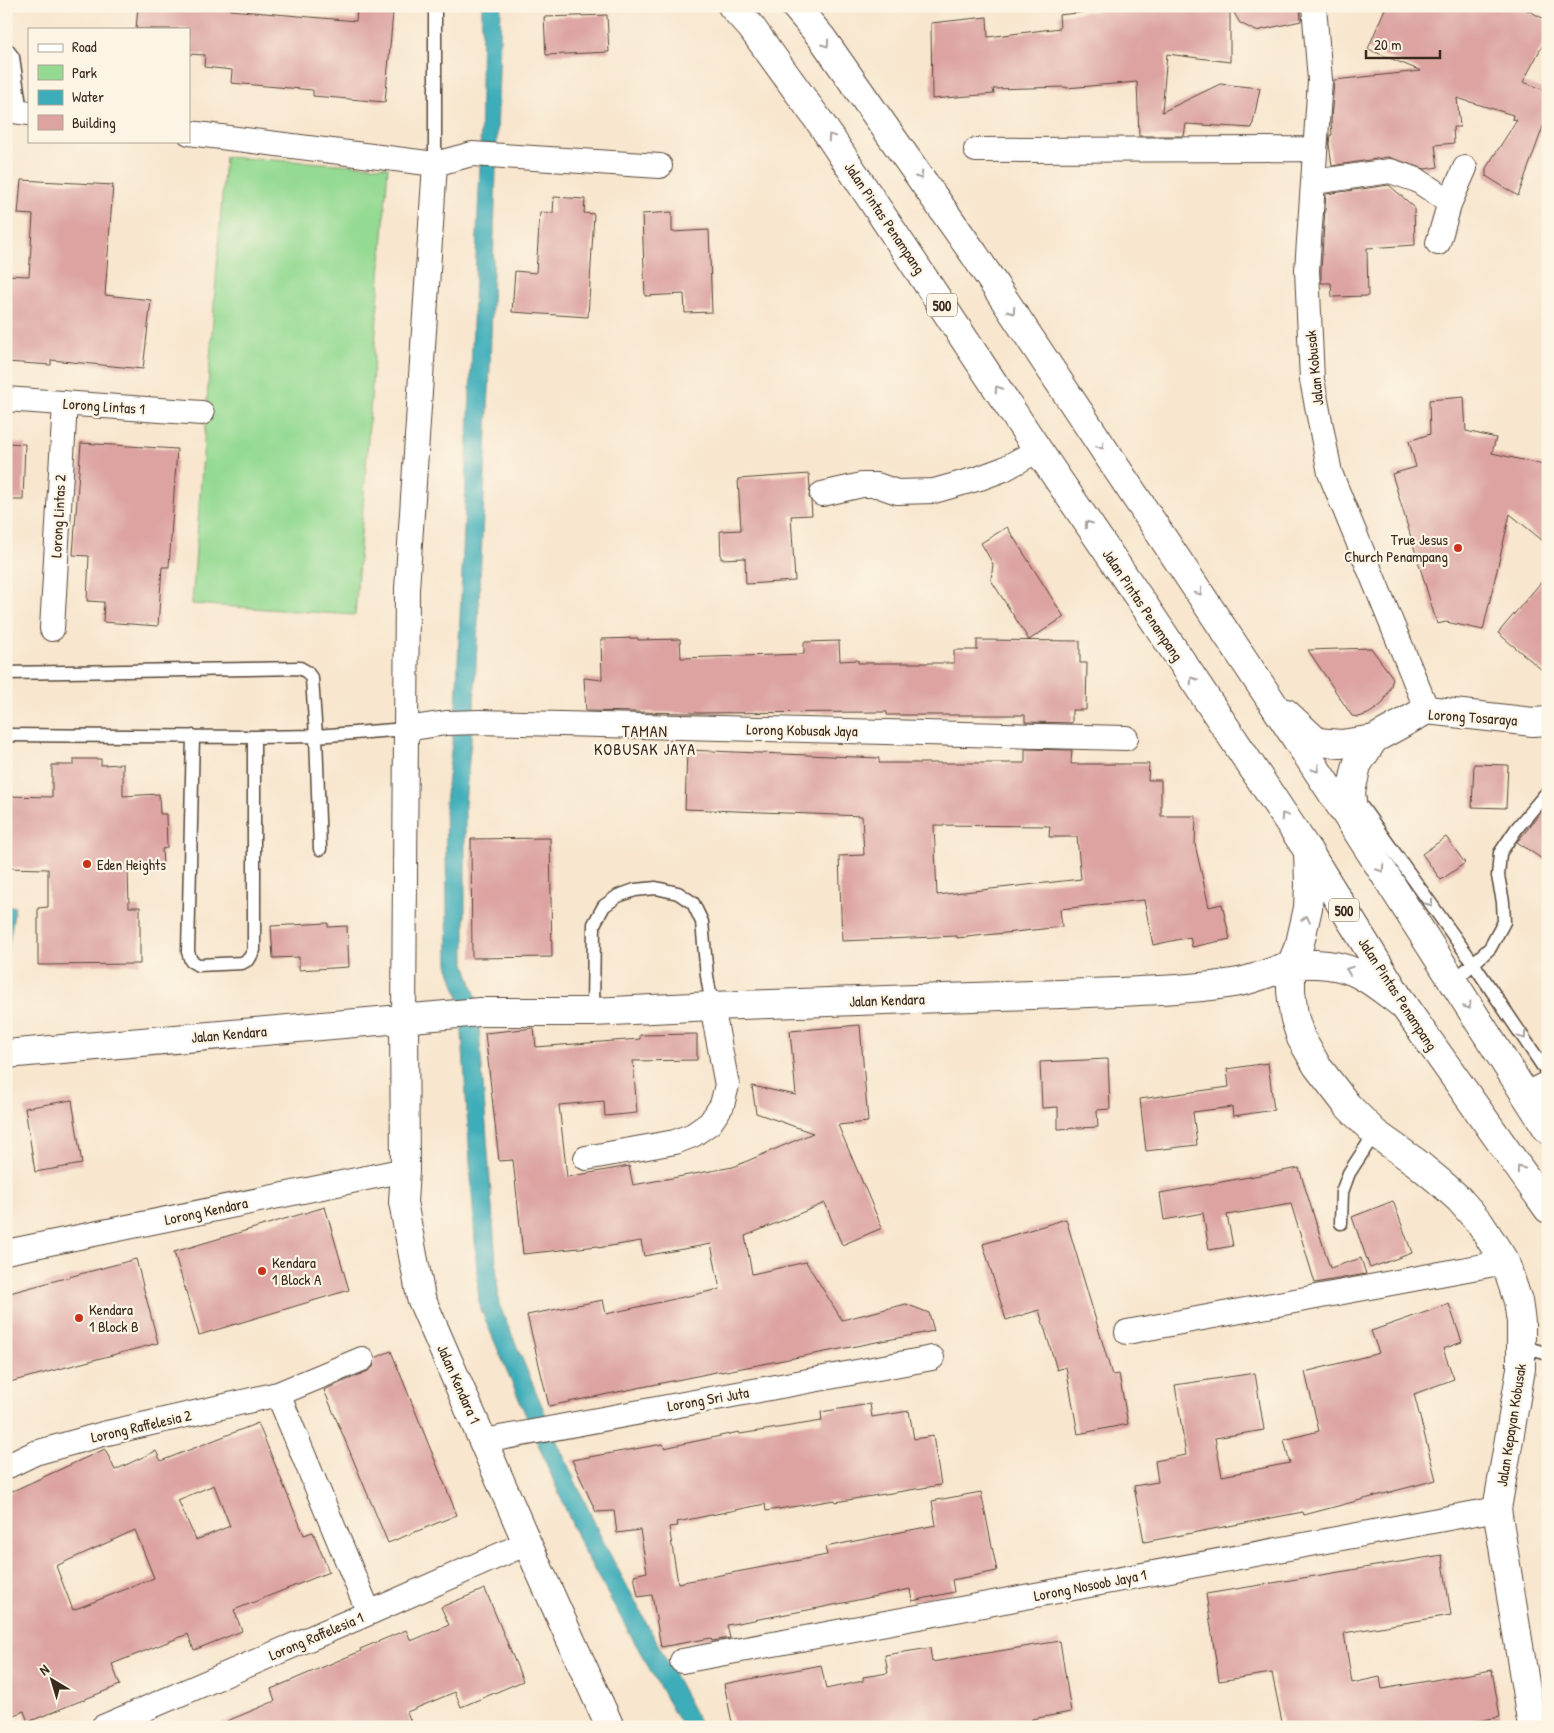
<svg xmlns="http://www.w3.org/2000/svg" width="1554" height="1733" font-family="'Patrick Hand',sans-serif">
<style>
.green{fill:#94da93;stroke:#688258}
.water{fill:#3dadb9;stroke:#3c6c6c}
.building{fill:#dca3a1;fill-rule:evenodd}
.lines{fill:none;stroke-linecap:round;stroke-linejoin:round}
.lane-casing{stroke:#574638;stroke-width:15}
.street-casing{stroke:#574638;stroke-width:26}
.secondary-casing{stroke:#574638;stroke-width:30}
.primary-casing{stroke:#574638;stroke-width:30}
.lane{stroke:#fff;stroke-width:12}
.street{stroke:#fff;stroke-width:24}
.secondary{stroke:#fff;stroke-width:28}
.primary{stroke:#fff;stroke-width:28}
.oneway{stroke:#a79f9a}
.poi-dot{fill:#c8321e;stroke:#fcf5e5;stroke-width:2}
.labels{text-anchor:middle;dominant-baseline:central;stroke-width:4.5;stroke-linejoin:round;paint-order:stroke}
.shield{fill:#fcf5e5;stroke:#75675a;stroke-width:1}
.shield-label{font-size:14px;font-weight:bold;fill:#3b2a1e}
.street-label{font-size:15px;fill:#3b2a1e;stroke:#fcf5e5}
.poi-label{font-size:15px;fill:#3b2a1e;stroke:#fcf5e5;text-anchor:start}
.neighbourhood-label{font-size:16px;letter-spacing:1px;fill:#3b2a1e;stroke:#fcf5e5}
</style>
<rect width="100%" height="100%" fill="#fcf5e5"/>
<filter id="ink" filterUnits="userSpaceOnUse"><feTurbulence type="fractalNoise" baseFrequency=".02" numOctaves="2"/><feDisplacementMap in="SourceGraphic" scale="10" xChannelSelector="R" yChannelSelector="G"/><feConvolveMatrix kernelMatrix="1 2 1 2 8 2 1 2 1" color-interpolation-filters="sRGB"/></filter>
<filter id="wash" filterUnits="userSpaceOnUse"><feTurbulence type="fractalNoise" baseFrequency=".0096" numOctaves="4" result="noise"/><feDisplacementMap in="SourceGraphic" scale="20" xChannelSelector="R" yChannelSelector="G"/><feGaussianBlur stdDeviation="1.12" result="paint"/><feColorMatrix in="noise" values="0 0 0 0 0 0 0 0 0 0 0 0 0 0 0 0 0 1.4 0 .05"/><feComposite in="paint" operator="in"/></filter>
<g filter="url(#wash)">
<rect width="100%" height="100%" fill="#f8e6ce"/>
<path class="green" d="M 225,157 L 388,167 L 355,615 L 192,604 Z"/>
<path class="water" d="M 482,6 L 501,6 L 490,368 L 474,708 L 465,803 L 465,963 L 477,1000 L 499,1304 L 559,1446 L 602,1539 L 702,1727 L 682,1727 L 583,1550 L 479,1305 L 460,1001 L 448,964 L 445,803 L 456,708 L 480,167 Z
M 6,906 L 15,907 L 6,962 Z"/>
<g id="blocks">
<path class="building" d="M 138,6 L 167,8 L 167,6 L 231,6 L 230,10 L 356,21 L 357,10 L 393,13 L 385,102 L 313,96 L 313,90 L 231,83 L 232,70 L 204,67 L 205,55 L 189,54 L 189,29 L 136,29 Z
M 1137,6 L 1184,6 L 1230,12 L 1230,62 L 1167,54 L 1162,112 L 1220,84 L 1260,88 L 1252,128 L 1186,124 L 1184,136 L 1139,136 L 1137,82 L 1066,88 L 1066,87 L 993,89 L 994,94 L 932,99 L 931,23 L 987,17 L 988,37 L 1060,28 L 1059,15 Z
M 1230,6 L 1300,6 L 1301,21 L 1256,31 L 1240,23 Z
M 1386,6 L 1520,6 L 1548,21 L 1548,35 L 1523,82 L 1548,91 L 1548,113 L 1518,196 L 1486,176 L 1486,168 L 1517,120 L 1512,119 L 1513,115 L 1457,98 L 1460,127 L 1453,127 L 1454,143 L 1435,145 L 1438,167 L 1425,169 L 1388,157 L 1332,166 L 1329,144 L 1330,135 L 1332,135 L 1331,121 L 1334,80 L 1421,71 L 1368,49 Z
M 607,15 L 609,52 L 546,55 L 544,17 Z
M 21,180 L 113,185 L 105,295 L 151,300 L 143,369 L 51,360 L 51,365 L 6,362 L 6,275 L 29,276 L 33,215 L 18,214 Z
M 1389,185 L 1414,207 L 1415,245 L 1367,248 L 1368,296 L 1332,297 L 1331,283 L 1321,283 L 1321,270 L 1326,194 Z
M 554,197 L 585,199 L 584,213 L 594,214 L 588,317 L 512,312 L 515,271 L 536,273 L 540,212 L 553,213 Z
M 672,212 L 672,232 L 709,230 L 712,312 L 685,313 L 684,294 L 645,296 L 642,214 Z
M 1464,397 L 1466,431 L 1496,438 L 1492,453 L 1548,466 L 1548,545 L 1510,514 L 1483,630 L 1446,622 L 1437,624 L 1392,474 L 1416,467 L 1409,441 L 1430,434 L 1429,400 Z
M 6,443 L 25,444 L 23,500 L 6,500 Z
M 81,443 L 177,449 L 169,567 L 162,567 L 158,626 L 103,622 L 104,602 L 87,601 L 89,556 L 73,555 Z
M 809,474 L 810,488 L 809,497 L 811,501 L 812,515 L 791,516 L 795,581 L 746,584 L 745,558 L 721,559 L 720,531 L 741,530 L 738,479 Z
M 1007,527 L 1064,617 L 1029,640 L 991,580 L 993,564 L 981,543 Z
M 1548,574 L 1548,675 L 1498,633 Z
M 638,638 L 638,640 L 680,639 L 681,658 L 804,654 L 804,642 L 839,641 L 840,661 L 858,660 L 858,663 L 954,663 L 954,650 L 977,650 L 977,640 L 1080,641 L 1080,663 L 1087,663 L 1086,710 L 1072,710 L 1072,723 L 1025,722 L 1025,715 L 887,715 L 887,712 L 688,713 L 586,711 L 584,678 L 602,680 L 601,639 Z
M 1371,648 L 1393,678 L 1391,686 L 1383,703 L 1376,709 L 1368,714 L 1359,717 L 1352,716 L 1308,650 Z
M 1025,749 L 1072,750 L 1071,764 L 1149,764 L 1148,780 L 1161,780 L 1161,816 L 1196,816 L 1195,844 L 1209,907 L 1222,904 L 1230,939 L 1192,947 L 1190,937 L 1153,945 L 1144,900 L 1060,909 L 1062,927 L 957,938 L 957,936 L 842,941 L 839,856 L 864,855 L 862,816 L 685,809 L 687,750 L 879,758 L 879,763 L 1025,763 ZM 934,825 L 1050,826 L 1049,837 L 1077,837 L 1081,879 L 937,895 Z
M 74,759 L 101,759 L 101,765 L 123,764 L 123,796 L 159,794 L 160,814 L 166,814 L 167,848 L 162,849 L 163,866 L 128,868 L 129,907 L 140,907 L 140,964 L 38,965 L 38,908 L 48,907 L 48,869 L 6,868 L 6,796 L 52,797 L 52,765 L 74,765 Z
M 1474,764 L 1508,765 L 1506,808 L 1472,807 Z
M 1548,804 L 1548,863 L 1517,842 Z
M 1446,837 L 1465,863 L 1441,880 L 1422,854 Z
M 550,838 L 552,957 L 472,958 L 471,839 Z
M 328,923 L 328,927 L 347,926 L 349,967 L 299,970 L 299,957 L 273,958 L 271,926 Z
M 860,1025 L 868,1122 L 838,1125 L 882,1228 L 842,1245 L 825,1203 L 745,1236 L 752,1274 L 806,1262 L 842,1320 L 906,1304 L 929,1313 L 934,1331 L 721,1372 L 721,1371 L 549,1406 L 527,1315 L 603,1300 L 606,1314 L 720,1289 L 711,1244 L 644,1256 L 641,1241 L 598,1248 L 598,1246 L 523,1254 L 513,1160 L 499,1161 L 485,1033 L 534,1028 L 536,1047 L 640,1039 L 640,1035 L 697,1034 L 697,1060 L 633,1061 L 637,1113 L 605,1116 L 604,1101 L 559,1105 L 567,1177 L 629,1166 L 633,1185 L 733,1167 L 813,1133 L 756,1113 L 752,1086 L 796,1095 L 790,1031 Z
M 1108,1059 L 1110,1109 L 1097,1110 L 1098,1127 L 1058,1129 L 1058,1107 L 1042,1108 L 1040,1062 Z
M 1268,1063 L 1274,1110 L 1233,1116 L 1232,1107 L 1193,1112 L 1197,1145 L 1146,1151 L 1140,1099 L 1229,1087 L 1227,1069 Z
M 72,1100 L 82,1164 L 35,1172 L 25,1108 Z
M 1299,1168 L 1330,1268 L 1361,1258 L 1366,1274 L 1315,1283 L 1291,1204 L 1227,1215 L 1233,1246 L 1209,1250 L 1203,1213 L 1164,1220 L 1160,1193 Z
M 1393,1201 L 1412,1253 L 1370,1268 L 1352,1217 Z
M 325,1207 L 349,1290 L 199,1335 L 174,1252 Z
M 1066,1219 L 1112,1375 L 1119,1374 L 1128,1424 L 1078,1434 L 1066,1367 L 1057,1370 L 1039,1310 L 1006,1320 L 983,1244 Z
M 136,1259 L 158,1343 L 6,1383 L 6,1294 Z
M 1449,1304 L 1462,1342 L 1443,1349 L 1454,1379 L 1414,1394 L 1436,1480 L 1304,1515 L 1303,1512 L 1144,1542 L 1134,1486 L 1158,1482 L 1155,1461 L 1186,1455 L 1175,1385 L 1255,1373 L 1264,1430 L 1215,1438 L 1222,1476 L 1290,1463 L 1284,1440 L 1319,1431 L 1305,1372 L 1379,1353 L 1371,1331 Z
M 391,1351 L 457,1515 L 388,1543 L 324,1390 L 368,1371 L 373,1367 L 375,1358 Z
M 870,1404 L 872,1417 L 909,1411 L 914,1439 L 933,1436 L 941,1485 L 835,1502 L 835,1500 L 766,1511 L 765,1504 L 677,1522 L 678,1526 L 669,1527 L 678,1583 L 827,1555 L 825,1547 L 936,1525 L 932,1501 L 981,1492 L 997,1571 L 952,1580 L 954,1592 L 912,1601 L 910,1589 L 824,1607 L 727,1625 L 730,1638 L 712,1641 L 711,1638 L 661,1647 L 652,1595 L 638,1597 L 634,1575 L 647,1572 L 640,1530 L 617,1533 L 614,1511 L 596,1512 L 572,1460 L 663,1444 L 664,1448 L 739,1432 L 740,1434 L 822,1421 L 821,1412 Z
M 258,1423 L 304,1535 L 313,1532 L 329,1572 L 234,1610 L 242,1631 L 194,1650 L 188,1634 L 112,1664 L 120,1685 L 28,1722 L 24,1711 L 6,1718 L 6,1494 L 105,1449 L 115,1470 L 156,1451 L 161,1461 ZM 214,1485 L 230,1526 L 196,1540 L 178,1500 ZM 135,1530 L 154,1578 L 73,1610 L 56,1566 Z
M 1442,1555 L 1451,1615 L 1344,1633 L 1352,1683 L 1380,1677 L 1382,1689 L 1492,1670 L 1500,1717 L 1443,1727 L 1283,1727 L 1272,1673 L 1219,1681 L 1206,1594 Z
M 485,1589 L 523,1681 L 461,1707 L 455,1692 L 407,1712 L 413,1727 L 213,1727 L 275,1701 L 271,1689 L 361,1651 L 360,1649 L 406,1630 L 411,1641 L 449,1625 L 441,1607 Z
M 1060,1641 L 1071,1712 L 1032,1719 L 1033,1727 L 733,1727 L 724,1684 L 821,1665 L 826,1689 L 863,1681 L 863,1677 L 888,1673 L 885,1655 L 930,1648 L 932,1662 Z"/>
</g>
</g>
<g filter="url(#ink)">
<use href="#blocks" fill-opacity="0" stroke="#574638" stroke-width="1"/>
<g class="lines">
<defs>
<path id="lane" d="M 6,48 L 13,57 L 21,112
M 435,164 L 435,6
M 6,673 L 300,668 L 307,672 L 312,679 L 316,736 L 320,849
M 6,735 L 254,737 L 316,736 L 406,729
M 193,736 L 188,952 L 191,961 L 198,965 L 242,963 L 249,959 L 254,950 L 254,737
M 1357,800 L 1473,963 L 1548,1074
M 1453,982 L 1490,948 L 1504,922 L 1503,902 L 1498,876 L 1500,853 L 1517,828 L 1548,791
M 593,1012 L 594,924 L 604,906 L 618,896 L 635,890 L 656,888 L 678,893 L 693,903 L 702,922 L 707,976 L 712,1006
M 1341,1223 L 1342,1192 L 1349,1173 L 1375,1133
M 1521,1346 L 1548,1354"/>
<path id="street" d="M 1314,6 L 1320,80 L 1307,270 L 1312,380 L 1330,473 L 1427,710
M 6,110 L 29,113
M 189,133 L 435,164 L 472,154 L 660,166
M 976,150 L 1315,149
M 1314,182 L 1390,171 L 1417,180 L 1450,202
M 1438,243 L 1450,202 L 1465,168
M 6,399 L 202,413
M 822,494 L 862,485 L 877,485 L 897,492 L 934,491 L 980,478 L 1004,469 L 1038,450
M 52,629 L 65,403
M 406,729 L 446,723 L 479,722 L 1126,738
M 404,1019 L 407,589 L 435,164
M 1524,1095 L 1548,1083
M 586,1158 L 675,1142 L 693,1135 L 710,1123 L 722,1105 L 727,1085 L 712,1006
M 6,1252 L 405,1170
M 1127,1332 L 1505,1262
M 362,1359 L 278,1394 L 369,1613
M 484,1441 L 932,1358
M 6,1467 L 35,1453 L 103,1434 L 278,1394
M 682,1661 L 1497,1509
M 103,1727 L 369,1613 L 527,1543"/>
<path id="secondary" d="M 1286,713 L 1317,742 L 1341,744 L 1374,739 L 1427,710 L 1533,722 L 1548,721
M 1355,828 L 1351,792 L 1357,765 L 1374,739
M 1308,851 L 1309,885 L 1308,908 L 1300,943 L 1291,965 L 1291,991 L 1294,1016 L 1301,1038 L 1317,1066 L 1347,1105 L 1375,1133 L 1417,1163 L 1440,1182 L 1459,1199 L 1479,1222 L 1505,1262 L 1518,1301 L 1521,1322 L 1521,1369 L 1497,1509 L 1532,1727
M 404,1019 L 405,1170 L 403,1202 L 421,1298 L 527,1543 L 610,1727
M 6,1054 L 480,1012 L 593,1012 L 712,1006 L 1118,992 C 1158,990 1199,989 1239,982 C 1256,979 1272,971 1289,966 C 1297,963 1307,964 1316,964 C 1356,965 1372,982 1403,1005"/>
<path id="primary" d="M 732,6 L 751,27 L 822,125 L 1038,450 L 1146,608 L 1308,851 L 1404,1006 L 1548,1209
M 795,6 L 822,38 L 974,254 L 1270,699 L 1355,828 L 1548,1130"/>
</defs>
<use href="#lane" class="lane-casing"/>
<use href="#street" class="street-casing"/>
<use href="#secondary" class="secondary-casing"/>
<use href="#primary" class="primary-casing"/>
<use href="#lane" class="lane"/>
<use href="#street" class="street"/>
<use href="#secondary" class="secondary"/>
<use href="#primary" class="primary"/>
</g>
<defs><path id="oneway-chevron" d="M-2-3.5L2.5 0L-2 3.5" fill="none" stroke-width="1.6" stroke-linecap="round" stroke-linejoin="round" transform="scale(1.25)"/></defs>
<g class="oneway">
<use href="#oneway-chevron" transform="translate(826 44) rotate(54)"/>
<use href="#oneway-chevron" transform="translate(831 137) rotate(-124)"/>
<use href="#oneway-chevron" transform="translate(920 176) rotate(55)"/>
<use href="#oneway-chevron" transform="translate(1012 311) rotate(56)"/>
<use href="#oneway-chevron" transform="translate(998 389) rotate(-123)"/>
<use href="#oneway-chevron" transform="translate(1101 446) rotate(57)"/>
<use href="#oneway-chevron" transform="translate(1088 524) rotate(-125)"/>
<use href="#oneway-chevron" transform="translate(1199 592) rotate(56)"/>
<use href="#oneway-chevron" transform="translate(1193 680) rotate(-123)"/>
<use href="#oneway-chevron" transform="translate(1316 769) rotate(57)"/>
<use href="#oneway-chevron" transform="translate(1284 816) rotate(-124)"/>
<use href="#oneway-chevron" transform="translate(1381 869) rotate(57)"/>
<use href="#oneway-chevron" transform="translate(1430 903) rotate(55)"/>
<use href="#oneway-chevron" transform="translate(1306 919) rotate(-78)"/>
<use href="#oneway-chevron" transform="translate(1349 970) rotate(-161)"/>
<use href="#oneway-chevron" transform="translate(1468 1006) rotate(58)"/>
<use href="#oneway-chevron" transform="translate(1523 1036) rotate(56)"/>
<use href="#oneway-chevron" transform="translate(1520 1169) rotate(-125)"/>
</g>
</g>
<g class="poi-dot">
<circle cx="1458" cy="548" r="5"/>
<circle cx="87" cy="864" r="5"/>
<circle cx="262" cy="1271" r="5"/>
<circle cx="79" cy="1318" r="5"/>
</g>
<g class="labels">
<g class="shield">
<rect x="927" y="293.5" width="30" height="23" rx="4"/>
<rect x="1329" y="898.5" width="30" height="23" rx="4"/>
</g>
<g class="shield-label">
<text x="942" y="305">500</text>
<text x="1344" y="910">500</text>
</g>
<g class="street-label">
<text transform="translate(885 218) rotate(56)">Jalan Pintas Penampang</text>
<text transform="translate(1314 368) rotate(-96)">Jalan Kobusak</text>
<text transform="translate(104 406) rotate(4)">Lorong Lintas 1</text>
<text transform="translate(58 516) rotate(-87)">Lorong Lintas 2</text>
<text transform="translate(1143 605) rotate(56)">Jalan Pintas Penampang</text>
<text transform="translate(1473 717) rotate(4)">Lorong Tosaraya</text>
<text transform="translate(802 730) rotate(1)">Lorong Kobusak Jaya</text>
<text transform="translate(1398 994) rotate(57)">Jalan Pintas Penampang</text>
<text transform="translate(887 1000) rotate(-2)">Jalan Kendara</text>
<text transform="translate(229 1034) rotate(-5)">Jalan Kendara</text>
<text transform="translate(206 1211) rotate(-12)">Lorong Kendara</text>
<text transform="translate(459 1384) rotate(66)">Jalan Kendara 1</text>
<text transform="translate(708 1399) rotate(-10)">Lorong Sri Juta</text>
<text transform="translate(1511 1425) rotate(-81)">Jalan Kepayan Kobusak</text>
<text transform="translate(141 1426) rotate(-13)">Lorong Raffelesia 2</text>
<text transform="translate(1090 1585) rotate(-11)">Lorong Nosoob Jaya 1</text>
<text transform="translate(316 1636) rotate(-23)">Lorong Raffelesia 1</text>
</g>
<g class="poi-label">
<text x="1448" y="539" text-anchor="end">True Jesus<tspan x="1448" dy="17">Church Penampang</tspan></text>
<text x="97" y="864">Eden Heights</text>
<text x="272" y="1262">Kendara<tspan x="272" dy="17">1 Block A</tspan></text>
<text x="89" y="1309">Kendara<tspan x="89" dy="17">1 Block B</tspan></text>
</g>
<g class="neighbourhood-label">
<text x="645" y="731">TAMAN<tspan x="645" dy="18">KOBUSAK JAYA</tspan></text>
</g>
</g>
<rect width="1554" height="1733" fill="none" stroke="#fcf5e5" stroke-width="25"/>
<rect x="28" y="28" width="162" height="115" fill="#fcf5e5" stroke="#afa495"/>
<rect x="38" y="44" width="25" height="8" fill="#ffffff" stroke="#afa495"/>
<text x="72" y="52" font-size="15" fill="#3b2a1e">Road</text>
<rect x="38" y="65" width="25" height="15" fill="#94da93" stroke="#afa495"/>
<text x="72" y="78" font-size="15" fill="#3b2a1e">Park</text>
<rect x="38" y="90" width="25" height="15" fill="#3dadb9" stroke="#afa495"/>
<text x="72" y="102" font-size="15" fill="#3b2a1e">Water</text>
<rect x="38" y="115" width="25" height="15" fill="#dca3a1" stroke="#afa495"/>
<text x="72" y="128" font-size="15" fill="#3b2a1e">Building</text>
<g transform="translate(52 1680) rotate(322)" stroke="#fcf5e5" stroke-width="4" paint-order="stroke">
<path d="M0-4L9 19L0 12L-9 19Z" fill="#3b2a1e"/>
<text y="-8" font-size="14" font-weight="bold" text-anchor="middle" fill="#3b2a1e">N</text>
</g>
<path d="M1366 50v8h74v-8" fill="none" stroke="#3b2a1e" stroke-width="2.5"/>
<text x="1374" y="50" font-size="15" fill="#3b2a1e" stroke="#fcf5e5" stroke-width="4" paint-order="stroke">20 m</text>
</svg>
